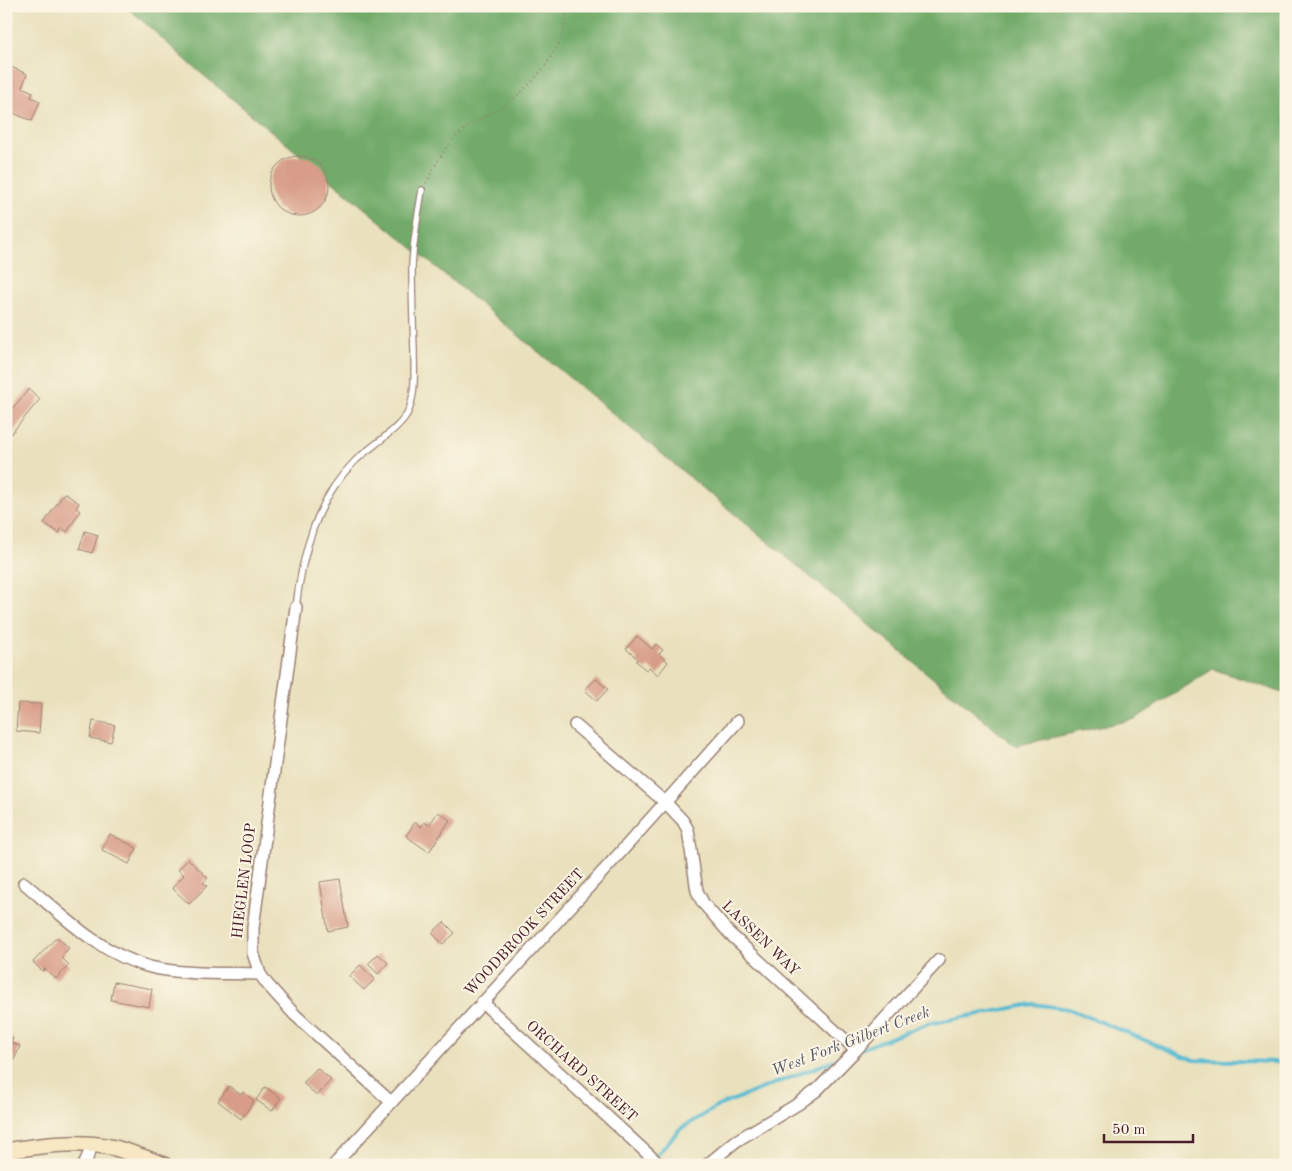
<svg xmlns="http://www.w3.org/2000/svg" width="1292" height="1171" font-family="'Old Standard TT',serif">
<style>
.forest{fill:#71aa69;stroke:#5e644a}
.lines{fill:none;stroke-linecap:round;stroke-linejoin:round}
.stream{stroke:#54bad2;stroke-width:4}
.building{fill:#d89d88}
.service-casing{stroke:#9a8074;stroke-width:8}
.minor-casing{stroke:#9a8074;stroke-width:14}
.secondary-casing{stroke:#9a8074;stroke-width:18}
.path{stroke:#9a8074;stroke-width:2;stroke-dasharray:1 4;stroke-linecap:butt}
.service{stroke:#fff;stroke-width:5.5}
.minor{stroke:#fff;stroke-width:11}
.secondary{stroke:#f7e8c3;stroke-width:15}
.labels{text-anchor:middle;dominant-baseline:central;stroke-width:4;stroke-linejoin:round;paint-order:stroke}
.street-label{font-size:15px;fill:#4a1f2b;stroke:#fcf5e5}
.water-label{font-size:16px;font-style:italic;fill:#4e5565;stroke:#fcf5e5}
</style>
<rect width="100%" height="100%" fill="#fcf5e5"/>
<filter id="ink" filterUnits="userSpaceOnUse"><feTurbulence type="fractalNoise" baseFrequency=".02" numOctaves="2"/><feDisplacementMap in="SourceGraphic" scale="10" xChannelSelector="R" yChannelSelector="G"/><feConvolveMatrix kernelMatrix="1 2 1 2 8 2 1 2 1" color-interpolation-filters="sRGB"/></filter>
<filter id="wash" filterUnits="userSpaceOnUse"><feTurbulence type="fractalNoise" baseFrequency=".0096" numOctaves="4" result="noise"/><feDisplacementMap in="SourceGraphic" scale="20" xChannelSelector="R" yChannelSelector="G"/><feGaussianBlur stdDeviation="1.12" result="paint"/><feColorMatrix in="noise" values="0 0 0 0 0 0 0 0 0 0 0 0 0 0 0 0 0 1.4 0 .05"/><feComposite in="paint" operator="in"/></filter>
<g filter="url(#wash)">
<rect width="100%" height="100%" fill="#e9e1bd"/>
<path class="forest" d="M 126,6 L 1286,6 L 1286,694 L 1213,669 L 1135,719 L 1015,746 L 196,69 Z"/>
<g class="lines">
<path class="stream" d="M 861,1049 L 927,1024 L 1033,1004 L 1069,1009 L 1193,1060 L 1280,1062 L 1286,1058
M 648,1165 L 680,1129 L 718,1106 L 845,1056"/>
</g>
<g id="blocks">
<path class="building" d="M 11,67 L 27,74 L 22,87 L 33,92 L 31,97 L 40,101 L 32,121 L 6,110 L 6,80 Z
M269 186a30 30 0 1 1 60 0a30 30 0 1 1-60 0Z
M 6,370 L 13,375 L 6,383 Z
M 29,389 L 40,399 L 11,434 L 6,431 L 6,416 Z
M 64,493 L 79,503 L 76,508 L 80,511 L 67,532 L 62,528 L 59,533 L 44,523 Z
M 85,531 L 98,535 L 92,553 L 79,549 Z
M 637,636 L 652,649 L 656,644 L 663,650 L 659,654 L 668,662 L 658,675 L 649,667 L 646,670 L 636,661 L 638,659 L 626,649 Z
M 596,679 L 608,689 L 597,701 L 585,690 Z
M 18,703 L 41,704 L 39,733 L 16,731 Z
M 93,721 L 115,725 L 111,742 L 90,738 Z
M 6,789 L 11,802 L 6,803 Z
M 438,812 L 450,820 L 429,852 L 406,836 L 415,822 L 421,827 L 424,822 L 429,825 Z
M 110,834 L 137,848 L 129,864 L 102,850 Z
M 188,859 L 208,878 L 203,883 L 207,886 L 189,904 L 172,888 L 184,875 L 178,870 Z
M 340,879 L 348,927 L 328,931 L 320,882 Z
M 444,922 L 455,933 L 443,944 L 432,933 Z
M 57,937 L 69,948 L 61,957 L 69,965 L 56,979 L 45,969 L 42,971 L 33,962 Z
M 378,954 L 388,963 L 378,974 L 368,964 Z
M 360,965 L 375,979 L 364,990 L 349,976 Z
M 114,982 L 152,989 L 149,1007 L 111,1000 Z
M 6,1036 L 13,1038 L 11,1043 L 20,1046 L 14,1060 L 6,1056 Z
M 317,1068 L 331,1080 L 317,1096 L 303,1083 Z
M 229,1086 L 241,1095 L 243,1092 L 254,1101 L 241,1119 L 218,1101 Z
M 265,1087 L 281,1098 L 272,1111 L 256,1100 Z"/>
</g>
</g>
<g filter="url(#ink)">
<use href="#blocks" fill-opacity="0" stroke="#9a8074" stroke-width="1"/>
<g class="lines">
<defs>
<path id="service" d="M 296,607 C 302,555 316,500 354,462 C 368,448 403,427 409,410 C 416,390 414,370 414,350 C 413,322 412,294 412,266 C 413,241 418,215 422,190"/>
<path id="minor" d="M 296,607 L 253,928 L 253,953 L 260,974 L 267,984 L 295,1015 L 391,1102
M 575,725 L 666,803 L 683,821 L 688,830 L 697,891 L 703,903 L 730,934 L 856,1050
M 24,883 C 62,915 100,954 150,967 C 183,975 226,973 260,974
M 482,1002 L 660,1165
M 84,1165 L 93,1144
M 334,1165 L 619,854 L 738,721
M 707,1165 L 736,1141 L 798,1104 L 817,1090 L 856,1050 L 939,960"/>
<path id="secondary" d="M 6,1151 C 42,1145 80,1140 115,1148 C 132,1153 148,1159 164,1165"/>
</defs>
<use href="#service" class="service-casing"/>
<use href="#minor" class="minor-casing"/>
<use href="#secondary" class="secondary-casing"/>
<path class="path" d="M 426,183 C 434,169 441,153 452,141 C 466,125 488,115 506,104 C 528,89 550,64 560,40 C 565,30 566,17 569,6"/>
<use href="#service" class="service"/>
<use href="#minor" class="minor"/>
<use href="#secondary" class="secondary"/>
</g>
</g>
<g class="labels">
<g class="street-label">
<text transform="translate(245 881) rotate(-83)">HIEGLEN LOOP</text>
<text transform="translate(525 933) rotate(-47)">WOODBROOK STREET</text>
<text transform="translate(760 939) rotate(44)">LASSEN WAY</text>
<text transform="translate(581 1072) rotate(42)">ORCHARD STREET</text>
</g>
<g class="water-label">
<text transform="translate(851 1042) rotate(-21)">West Fork Gilbert Creek</text>
</g>
</g>
<rect width="1292" height="1171" fill="none" stroke="#fcf5e5" stroke-width="25"/>
<path d="M1104 1134v8h89v-8" fill="none" stroke="#4a1f2b" stroke-width="2.5"/>
<text x="1112" y="1134" font-size="15" fill="#4a1f2b" stroke="#fcf5e5" stroke-width="4" paint-order="stroke">50 m</text>
</svg>
